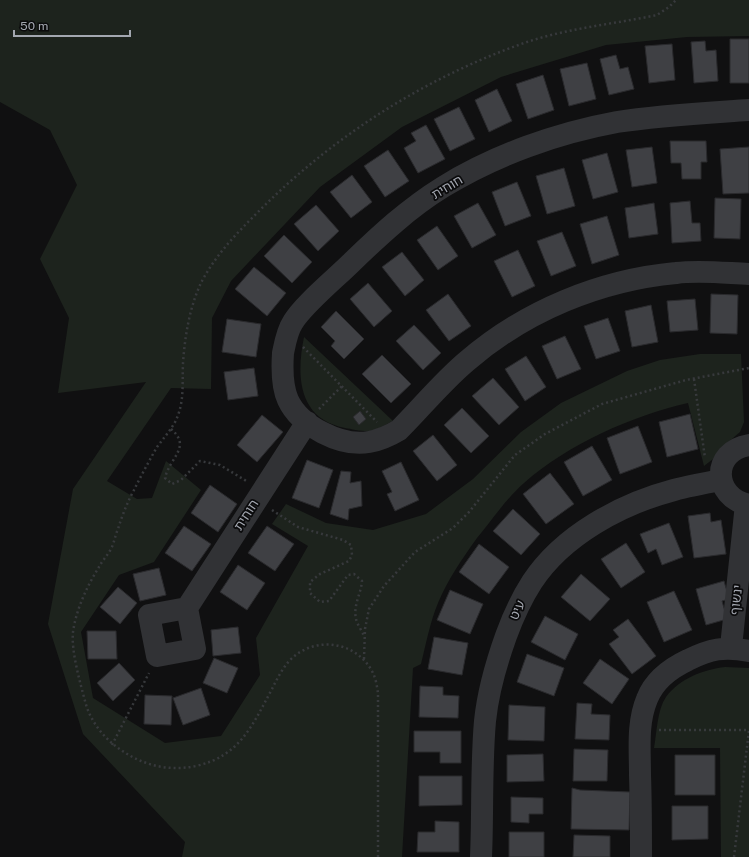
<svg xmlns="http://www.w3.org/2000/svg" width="749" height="857" font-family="'Public Sans','Noto Sans Hebrew',sans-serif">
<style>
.green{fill:#1d231d}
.building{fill:#3f4044;stroke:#2a2a2d}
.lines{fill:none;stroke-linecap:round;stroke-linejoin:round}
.path{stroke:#37393c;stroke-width:2.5;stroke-dasharray:2 3;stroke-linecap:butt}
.minor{stroke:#313235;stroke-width:22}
.labels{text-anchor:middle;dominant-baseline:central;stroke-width:3.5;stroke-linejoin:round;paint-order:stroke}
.street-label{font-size:13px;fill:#a3a7b0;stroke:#0b0b0c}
</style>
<rect width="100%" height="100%" fill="#101011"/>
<path class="green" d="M 0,0 L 749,0 L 749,36 L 687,37 L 606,45 L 501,77 L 402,127 L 320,187 L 231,281 L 212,318 L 211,389 L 171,388 L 107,481 L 137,499 L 152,498 L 166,461 L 201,490 L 154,562 L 119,575 L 81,632 L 93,698 L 165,743 L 221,736 L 260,675 L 256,638 L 308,546 L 272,524 L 286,504 L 326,523 L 373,530 L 426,514 L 473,479 L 521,432 L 561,403 L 627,371 L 660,360 L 700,354 L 741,354 L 744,422 L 740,432 L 719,450 L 713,459 L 704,466 L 688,403 C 632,416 568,444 524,483 C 506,499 492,520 477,538 C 462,559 448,579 438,603 C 430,622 426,644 421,664 L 413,668 L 402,857 L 182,857 L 185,842 L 83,734 L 48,624 L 73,489 L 146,382 L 58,393 L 69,318 L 40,259 L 77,185 L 50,130 L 0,102 Z
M 304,337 L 393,421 C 386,424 377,430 370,431 C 363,432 352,429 345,428 C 298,419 296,376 304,337 Z
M 725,667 L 749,668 L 749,857 L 721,857 L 720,748 L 654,748 C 657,732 657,710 666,697 C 680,678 703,670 725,667 Z"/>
<path class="building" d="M 730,39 L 749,39 L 749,83 L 730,83 Z
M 705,41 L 706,51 L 716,50 L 718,81 L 694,83 L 691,42 Z
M 672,44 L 675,80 L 649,83 L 645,46 Z
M 616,55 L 620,69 L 628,67 L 634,89 L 609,95 L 600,59 Z
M 587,63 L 596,99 L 569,106 L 560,69 Z
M 543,75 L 554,110 L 528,119 L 516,84 Z
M 497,89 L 512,121 L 489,132 L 475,100 Z
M 459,107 L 475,139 L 450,151 L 434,119 Z
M 426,125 L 445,159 L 418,173 L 404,148 L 416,141 L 411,133 Z
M 670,141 L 706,141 L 707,162 L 701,162 L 701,179 L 682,179 L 681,163 L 671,163 Z
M 652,147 L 657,183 L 632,187 L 626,150 Z
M 749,147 L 749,193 L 723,194 L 720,149 Z
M 388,150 L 409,181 L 385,197 L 364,166 Z
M 607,153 L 618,192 L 593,199 L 582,160 Z
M 564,168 L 575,206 L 547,214 L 536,176 Z
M 352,175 L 372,202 L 351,218 L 330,192 Z
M 517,182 L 531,216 L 505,226 L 492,192 Z
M 715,198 L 741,199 L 740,239 L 714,238 Z
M 690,201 L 692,223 L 700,223 L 701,241 L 672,243 L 670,203 Z
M 478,203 L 496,235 L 472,248 L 454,216 Z
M 654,203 L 658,234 L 629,238 L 625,208 Z
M 316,205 L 339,231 L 318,251 L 294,224 Z
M 607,216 L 619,255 L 592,264 L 580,224 Z
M 437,226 L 458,256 L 438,270 L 417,240 Z
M 562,232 L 576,266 L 551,276 L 537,241 Z
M 284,235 L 312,262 L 292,283 L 264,256 Z
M 518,250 L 535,286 L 512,297 L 494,261 Z
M 402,252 L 424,280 L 405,296 L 382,267 Z
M 254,267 L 286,293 L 267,316 L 235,289 Z
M 368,283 L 392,311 L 374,327 L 350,299 Z
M 448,294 L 471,326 L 449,341 L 426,310 Z
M 711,294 L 738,295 L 737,334 L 710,333 Z
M 695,299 L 698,330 L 670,332 L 667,301 Z
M 651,305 L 658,342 L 632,347 L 625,311 Z
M 336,311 L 364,339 L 344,359 L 331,346 L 335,341 L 321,327 Z
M 608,318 L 620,351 L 596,359 L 584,326 Z
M 227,319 L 261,324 L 256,357 L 222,352 Z
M 414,325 L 441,353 L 423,370 L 396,341 Z
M 565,336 L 581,369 L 557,379 L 542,346 Z
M 382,355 L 411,384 L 391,403 L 362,374 Z
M 526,356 L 546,387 L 525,401 L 505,369 Z
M 254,368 L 258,396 L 228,400 L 224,372 Z
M 493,378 L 519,407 L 499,425 L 472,396 Z
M 462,408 L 489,436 L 471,453 L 444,425 Z
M 360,411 L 366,419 L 359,425 L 353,417 Z
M 690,414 L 698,449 L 667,457 L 659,422 Z
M 262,415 L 283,432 L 257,462 L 237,445 Z
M 638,426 L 652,462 L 620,474 L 607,438 Z
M 433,435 L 457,465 L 437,481 L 413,451 Z
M 592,446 L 612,480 L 583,496 L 564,462 Z
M 307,460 L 333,470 L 319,508 L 292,498 Z
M 401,462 L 419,500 L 395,511 L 387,494 L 392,492 L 382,471 Z
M 341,471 L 351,472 L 350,483 L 361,481 L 362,506 L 349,509 L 348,520 L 330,514 Z
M 550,473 L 574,504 L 546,524 L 523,494 Z
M 210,485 L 237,504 L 218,532 L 191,513 Z
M 513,509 L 540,534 L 521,555 L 493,531 Z
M 710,513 L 711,522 L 721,520 L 726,554 L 694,558 L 688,516 Z
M 669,523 L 683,557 L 662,565 L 656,549 L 648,553 L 640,534 Z
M 184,526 L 211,544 L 192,571 L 165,553 Z
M 267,526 L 294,544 L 275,571 L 248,553 Z
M 626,543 L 645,572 L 621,588 L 601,559 Z
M 479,544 L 509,567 L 489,594 L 459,572 Z
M 238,565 L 265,583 L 247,610 L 220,592 Z
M 159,568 L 166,595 L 140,601 L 133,574 Z
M 581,574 L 610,599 L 590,621 L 561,597 Z
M 724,581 L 729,599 L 722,601 L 727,619 L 706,625 L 696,589 Z
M 118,587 L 137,603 L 120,624 L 100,607 Z
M 450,590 L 483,604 L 470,634 L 437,620 Z
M 674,591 L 692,630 L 664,642 L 647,602 Z
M 545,616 L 578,634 L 565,660 L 531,642 Z
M 628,619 L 656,656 L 632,674 L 609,644 L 619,637 L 613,630 Z
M 238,627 L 241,653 L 213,656 L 211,630 Z
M 87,631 L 116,631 L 117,659 L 88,659 Z
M 434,637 L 468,643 L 462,675 L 428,669 Z
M 527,654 L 564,668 L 554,696 L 517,682 Z
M 214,658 L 238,668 L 227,693 L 203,683 Z
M 600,659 L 629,679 L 612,704 L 583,683 Z
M 119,663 L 135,680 L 113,701 L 97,683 Z
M 420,686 L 443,687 L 443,695 L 459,696 L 458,718 L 419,717 Z
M 201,688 L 210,715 L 183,725 L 173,698 Z
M 145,695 L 172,696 L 171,725 L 144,724 Z
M 577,703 L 592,704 L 591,714 L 610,715 L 609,740 L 575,739 Z
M 509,705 L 545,707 L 544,741 L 508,740 Z
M 414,731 L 461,731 L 461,763 L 440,763 L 440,752 L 414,752 Z
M 574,749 L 608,750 L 607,781 L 573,781 Z
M 543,754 L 544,781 L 507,782 L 507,755 Z
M 675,755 L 715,755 L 715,795 L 675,795 Z
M 419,776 L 462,776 L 462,805 L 419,806 Z
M 572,788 L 580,790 L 630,792 L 629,830 L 571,829 Z
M 511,797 L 543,798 L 543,814 L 529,814 L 529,823 L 511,822 Z
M 672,806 L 708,806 L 708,839 L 672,840 Z
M 435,821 L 459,822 L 459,852 L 417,852 L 418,832 L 435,832 Z
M 509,832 L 544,832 L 544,857 L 509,857 Z
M 574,835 L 610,836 L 610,857 L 573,857 Z"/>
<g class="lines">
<path class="path" d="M 303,347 L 377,422
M 694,379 L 705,458
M 319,409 L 342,386
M 171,429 C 192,447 170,457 165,478 L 172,484 L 181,480 L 200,461 L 220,465 L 248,482
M 272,510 L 298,527 L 343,540 L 351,545 L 352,555 L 349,561 L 320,574 L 310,582 L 310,593 L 320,602 L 329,601 L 348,575 L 354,574 L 362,581 C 361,594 353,605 356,619 C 357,624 362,631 364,636
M 364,659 L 365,629 L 369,609 L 384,586 L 415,552 L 453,528 L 469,512 L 515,455 L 545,434 L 602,404 L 686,380 L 749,368
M 659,730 L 749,730
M 112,745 L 149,673
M 378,857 L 378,693 C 377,687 376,679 373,673 C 357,641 315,635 290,660 C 282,669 277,679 272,689 C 252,726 240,756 196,766 C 177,770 158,768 141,761 C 115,750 92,729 85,701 C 80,682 71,651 73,632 C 76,610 87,586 99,567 C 102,561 107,556 111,549 C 114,543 115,536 118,529 C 122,516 127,503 134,490 C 141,476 149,461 157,447 C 163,439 169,432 174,424 C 185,404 182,385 183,363 C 185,335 190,305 202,281 C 217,253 238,232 260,210 C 335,135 426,77 527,42 C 569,28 614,24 657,15 L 669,7 L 676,0
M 734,857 L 749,730"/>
<path class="minor" d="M 749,110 C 705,113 661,115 617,122 C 557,133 495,155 443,187 C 409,208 380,235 352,262 C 336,278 304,304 293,322 C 287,331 285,343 283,353 C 282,368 282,387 288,400 C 300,426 341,447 369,442 C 380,440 389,436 399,430 C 422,407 442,382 467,361 C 525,311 600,280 676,273 C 700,270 725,273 749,274
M 749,445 C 711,451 712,497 749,505
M 187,608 L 149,615 L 157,656 L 195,649 L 187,608 L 307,422
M 731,647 L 746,504
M 481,857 C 483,812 481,766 485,721 C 488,692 496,664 506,636 C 513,617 521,599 532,582 C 563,535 621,504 674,490 C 689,486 705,483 721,480
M 641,857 C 641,830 641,802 640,775 C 640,749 637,723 647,699 C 654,681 671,668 688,660 C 710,649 724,646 749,651"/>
</g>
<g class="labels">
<g class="street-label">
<text transform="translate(447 187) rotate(-31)">חוחית</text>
<text transform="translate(246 515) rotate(-57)">חוחית</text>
<text transform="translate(736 600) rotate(-84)">ינשוף</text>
<text transform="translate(517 610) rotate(-65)">עיט</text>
</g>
</g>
<path d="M14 30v6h116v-6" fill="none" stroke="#a3a7b0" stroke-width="2"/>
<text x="20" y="30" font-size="12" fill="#a3a7b0" stroke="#0b0b0c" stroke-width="3" paint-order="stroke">50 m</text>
</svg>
